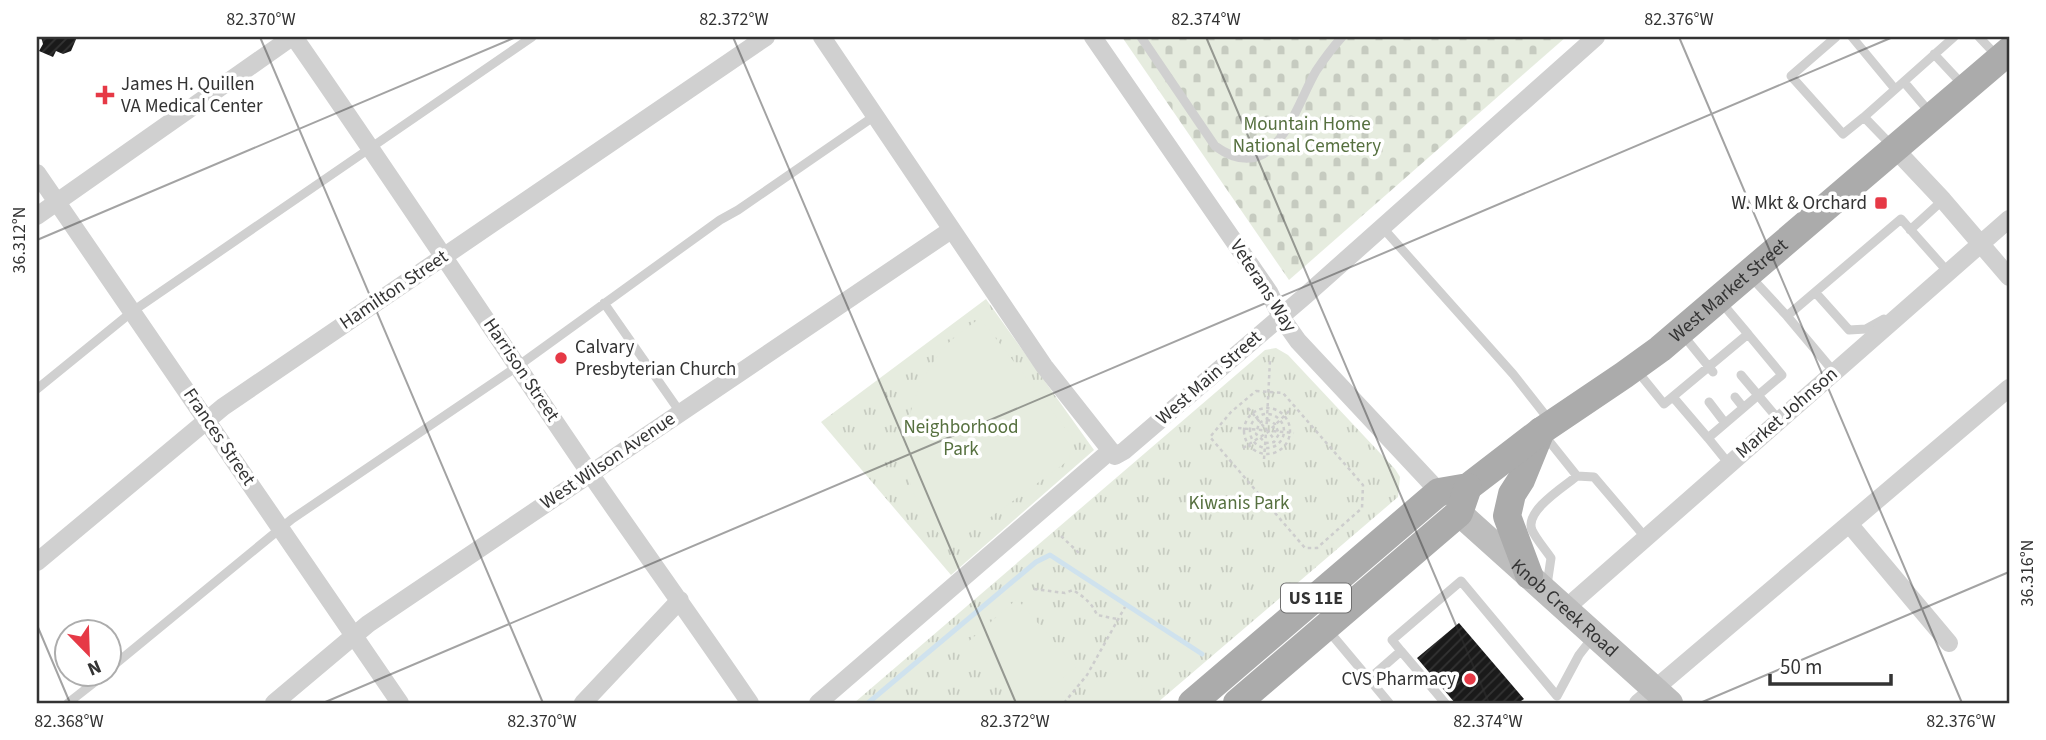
<svg xmlns="http://www.w3.org/2000/svg" width="2046" height="740" font-family="'Source Sans 3',sans-serif">
<style>
.grass{fill:url(#grass-tufts)}
.cemetery{fill:url(#cemetery-stones)}
.garden{fill:#e6ecdf}
.lines{fill:none;stroke-linecap:round;stroke-linejoin:round}
.stream{stroke:#cfe2ee;stroke-width:5}
.building{fill:url(#building-hatch)}
.path{stroke:#cdcdcd;stroke-width:2.5;stroke-dasharray:3.5 3.5;stroke-linecap:butt}
.service{stroke:#d0d0d0;stroke-width:9}
.minor{stroke:#d0d0d0;stroke-width:18}
.secondary{stroke:#bdbdbd;stroke-width:26}
.primary{stroke:#ababab;stroke-width:28}
.ticks{fill:none;stroke:#333;stroke-width:2;stroke-opacity:0.45}
.poi-dot{fill:#e63946;stroke:#fff;stroke-width:2.5}
.labels{text-anchor:middle;dominant-baseline:central;stroke-width:7;stroke-linejoin:round;paint-order:stroke}
.shield{fill:#fff;stroke:#707070;stroke-width:2}
.shield-label{font-size:18px;font-weight:bold;fill:#333}
.poi-label{font-size:19px;fill:#333;stroke:#fff;text-anchor:start}
.park-label{font-size:19px;fill:#56703f;stroke:#fff}
.street-label{font-size:19px;fill:#333;stroke:#fff}
.neatline{fill:none;stroke:#333;stroke-width:2.5}
.ticks-label{font-size:18px;text-anchor:middle;fill:#333}
</style>
<defs>
<pattern id="grass-tufts" width="24" height="20" patternUnits="userSpaceOnUse" patternTransform="scale(1.75)"><rect width="24" height="20" fill="#e6ecdf"/><path d="M3 7l-1-3M5 7V3M7 7l1-3M15 17l-1-3M17 17v-4M19 17l1-3" fill="none" stroke="#c6cbc0"/></pattern>
<pattern id="cemetery-stones" width="16" height="16" patternUnits="userSpaceOnUse" patternTransform="scale(1.75)"><rect width="16" height="16" fill="#e6ecdf"/><path d="M2 7V4a2 2 0 0 1 4 0v3zM10 15v-3a2 2 0 0 1 4 0v3z" fill="#c6cbc0"/></pattern>
<pattern id="building-hatch" width="6" height="6" patternUnits="userSpaceOnUse" patternTransform="scale(1.75)"><rect width="6" height="6" fill="#1a1a1a"/><path d="M-1 1l2-2M0 6l6-6M5 7l2-2" fill="none" stroke="#333"/></pattern>
</defs>
<rect width="100%" height="100%" fill="#fff"/>
<path class="grass" d="M 986,299 L 1094,450 L 951,575 L 821,422 Z
M 1276,348 L 1288,355 L 1395,469 L 1400,477 L 1398,497 L 1157,703 L 854,703 L 1265,350 Z"/>
<path class="cemetery" d="M 1122,37 L 1566,37 L 1289,280 Z"/>
<path class="garden" d="M 980,318 L 1073,438 L 1069,460 L 951,546 C 936,531 921,514 914,494 C 895,445 911,388 943,349 C 953,337 968,327 980,318 Z
M 1017,599 L 1076,667 L 1034,703 L 1022,703 L 968,642 Z
M 1122,664 L 1143,688 L 1124,703 L 1097,703 L 1087,691 Z"/>
<g class="lines">
<path class="stream" d="M 868,703 L 1036,562 L 1050,555 L 1202,654"/>
</g>
<path class="building" d="M 41,37 L 77,37 L 71,51 L 63,54 L 56,51 L 53,57 L 39,51 L 43,44 Z
M 1459,623 L 1524,699 L 1518,703 L 1455,703 L 1417,658 Z"/>
<g class="lines">
<path class="path" d="M 1256,391 L 1283,393 L 1363,485 L 1362,508 L 1317,548 L 1305,548 L 1210,437 L 1231,412 Z
M1244 431a23 23 0 1 1 46 0a23 23 0 1 1-46 0Z
M 1248,408 L 1275,440
M1250 431a17 17 0 1 1 34 0a17 17 0 1 1-34 0Z
M 1267,419 L 1275,424 L 1279,434 L 1274,442 L 1266,443 L 1256,434 L 1259,423 L 1267,419 L 1270,360
M 1238,428 L 1294,433
M 1243,448 L 1268,432 L 1289,411
M 1264,459 L 1267,419
M 1061,536 L 1079,553
M 1034,589 L 1065,593 L 1073,590 C 1084,597 1092,603 1097,615 L 1117,619
M 1064,703 L 1087,675 L 1125,607"/>
<path class="service" d="M 1141,37 L 1215,146 C 1275,189 1294,109 1316,71 C 1324,59 1333,47 1342,37
M 1836,37 L 1791,76 L 1843,134 L 1864,117
M 1852,37 L 1895,89
M 1979,37 L 1996,55
M 1934,54 L 1962,84
M 1904,82 L 1932,115
M 1893,147 L 1864,117 L 1954,37
M 1382,227 L 1513,374 L 1550,421
M 1910,230 L 1943,200
M 1750,276 L 1787,316 L 1834,372
M 1815,292 L 1849,330 L 1866,329 L 1884,319
M 604,303 L 680,412
M 1787,316 L 1901,219 L 1948,272
M 1683,335 L 1713,372
M 1638,372 L 1664,404 L 1748,334 L 1721,302
M 1741,375 L 1779,420
M 37,389 L 133,311 L 532,37
M 1673,397 L 1708,438 L 1782,375 L 1748,334
M 1735,397 L 1743,407
M 1709,402 L 1725,423
M 1545,436 L 1577,476
M 1708,438 L 1729,464
M 1547,585 L 1551,558 C 1545,549 1536,539 1532,530 C 1524,511 1565,486 1577,476 L 1594,477 L 1646,538
M 1327,629 L 1369,679 L 1401,651 L 1392,640 L 1461,581 L 1557,696 L 1579,655 L 1593,637
M 1401,651 L 1445,703
M 108,670 L 292,519 L 518,366 L 720,220 L 738,210 L 876,115
M 1369,679 L 1389,703
M 68,703 L 105,674"/>
<path class="minor" d="M 294,37 C 394,181 490,327 589,472 C 642,549 697,625 750,703
M 822,37 L 1044,366 L 1115,456 L 1124,451 L 1305,296 L 1596,37
M 1093,37 L 1269,292 L 1281,317 L 1298,341 L 1444,497
M 1894,148 L 1943,200 L 2009,277
M 37,173 L 400,703
M 37,216 L 292,37
M 1850,525 L 1949,643
M 37,562 L 223,407 L 766,37
M 1566,608 L 2009,219
M 274,703 L 368,624 L 951,230
M 583,703 L 680,600
M 818,703 L 1110,451
M 1638,703 L 2009,388"/>
<path class="secondary" id="s1" d="M 1459,513 L 1670,703"/>
<g class="primary">
<path d="M 1529,575 L 1507,516 L 1512,494 L 1521,480 L 1541,431"/>
<path id="s2" d="M 1192,703 L 1439,492 L 1468,487 L 1541,431 L 1624,375 L 1660,349 L 2009,51"/>
<path d="M 1237,703 L 1459,513 L 1468,487"/>
</g>
</g>
<path class="ticks" d="M 260,37 L 543,703M 733,37 L 1016,703M 1206,37 L 1489,703M 1679,37 L 1962,703M 37,240 L 516,37M 37,625 L 70,703M 323,703 L 1893,37M 1700,703 L 2009,572"/>
<g class="poi-dot">
<path d="M101.5 84.5h7v7h7v7h-7v7h-7v-7h-7v-7h7z"/>
<rect x="1874" y="196" width="14" height="14" rx="3.5"/>
<circle cx="561" cy="358" r="7"/>
<circle cx="1470" cy="679" r="7"/>
</g>
<g class="labels">
<rect class="shield" x="1281" y="583.5" width="70" height="29" rx="5"/>
<g class="shield-label">
<text x="1316" y="598">US 11E</text>
</g>
<g class="poi-label">
<text x="121" y="84">James H. Quillen<tspan x="121" dy="22">VA Medical Center</tspan></text>
<text x="1867" y="203" text-anchor="end">W. Mkt &amp; Orchard</text>
<text x="575" y="347">Calvary<tspan x="575" dy="22">Presbyterian Church</tspan></text>
<text x="1456" y="679" text-anchor="end">CVS Pharmacy</text>
</g>
<g class="park-label">
<text x="1307" y="124">Mountain Home<tspan x="1307" dy="22">National Cemetery</tspan></text>
<text x="961" y="427">Neighborhood<tspan x="961" dy="22">Park</tspan></text>
<text x="1239" y="503">Kiwanis Park</text>
</g>
<g class="street-label">
<text transform="translate(1263 286) rotate(57)">Veterans Way</text>
<text transform="translate(394 290) rotate(-34)">Hamilton Street</text>
<text stroke="none"><textPath href="#s2" startOffset="681">West Market Street</textPath></text>
<text transform="translate(521 370) rotate(56)">Harrison Street</text>
<text transform="translate(1209 378) rotate(-41)">West Main Street</text>
<text transform="translate(1787 413) rotate(-41)">Market Johnson</text>
<text transform="translate(219 437) rotate(56)">Frances Street</text>
<text transform="translate(608 461) rotate(-34)">West Wilson Avenue</text>
<text stroke="none"><textPath href="#s1" startOffset="142">Knob Creek Road</textPath></text>
</g>
</g>
<rect width="2046" height="740" fill="none" stroke="#ffffff" stroke-width="77"/>
<g transform="translate(88 653) rotate(157)"><circle r="33" fill="#ffffff" stroke="#adadad" stroke-width="2"/>
<path d="M0-5L12 26L0 18L-12 26Z" fill="#e63946"/>
<text y="-10" font-size="19" font-weight="bold" text-anchor="middle" fill="#333333">N</text>
</g>
<path d="M1770 674v10h121v-10" fill="none" stroke="#333333" stroke-width="3.5"/>
<text x="1780" y="674" font-size="21" fill="#333333" stroke="#ffffff" stroke-width="5" paint-order="stroke">50 m</text>
<rect x="38" y="38" width="1970" height="664" class="neatline"/>
<g class="ticks-label">
<text x="261" y="25">82.370°W</text>
<text x="734" y="25">82.372°W</text>
<text x="1206" y="25">82.374°W</text>
<text x="1679" y="25">82.376°W</text>
<text transform="translate(19 240) rotate(-90)" y="6">36.312°N</text>
<text transform="translate(2027 573) rotate(-90)" y="6">36.316°N</text>
<text x="69" y="727">82.368°W</text>
<text x="542" y="727">82.370°W</text>
<text x="1015" y="727">82.372°W</text>
<text x="1488" y="727">82.374°W</text>
<text x="1961" y="727">82.376°W</text>
</g>
</svg>
